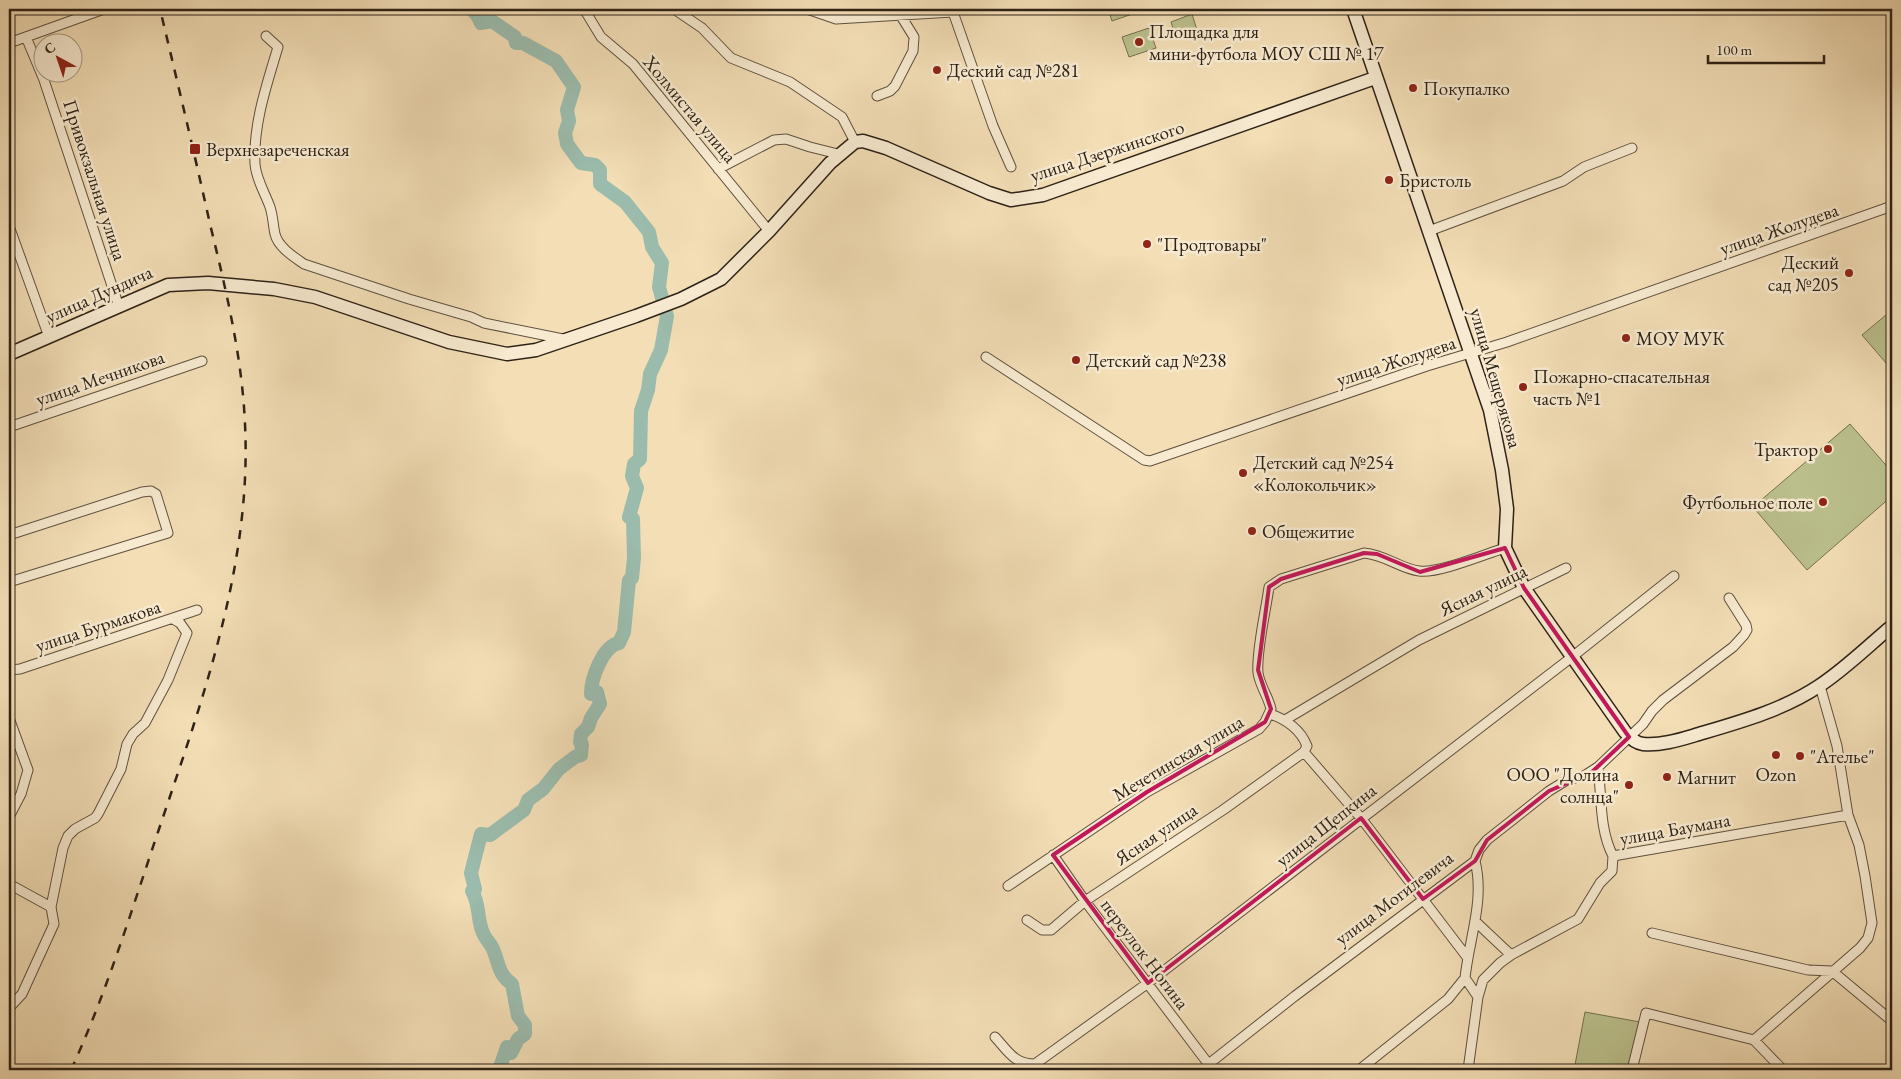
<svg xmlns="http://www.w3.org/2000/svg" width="1901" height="1079" font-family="'EB Garamond',serif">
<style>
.green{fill:#bbc18d;stroke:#747252}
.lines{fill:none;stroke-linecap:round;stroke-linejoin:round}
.river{stroke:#9bbcad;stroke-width:14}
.street-casing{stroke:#5f513f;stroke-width:11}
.secondary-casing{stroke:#2e2217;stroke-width:15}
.street{stroke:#f7ead0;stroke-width:9}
.secondary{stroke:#f7ead0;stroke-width:12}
.rail{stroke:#2e2217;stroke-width:2.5;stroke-dasharray:9 9;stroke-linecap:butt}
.marked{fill:none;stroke:#c2185b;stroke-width:4;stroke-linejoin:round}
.poi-dot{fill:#8f2418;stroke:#f7ead0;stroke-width:2}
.labels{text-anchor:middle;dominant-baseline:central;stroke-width:5;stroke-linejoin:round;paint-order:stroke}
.poi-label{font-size:19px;fill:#2e2217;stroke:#f7ead0;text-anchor:start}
.street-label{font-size:19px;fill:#2e2217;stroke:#f7ead0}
</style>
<rect width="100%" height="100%" fill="#f3deb6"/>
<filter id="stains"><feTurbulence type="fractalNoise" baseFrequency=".004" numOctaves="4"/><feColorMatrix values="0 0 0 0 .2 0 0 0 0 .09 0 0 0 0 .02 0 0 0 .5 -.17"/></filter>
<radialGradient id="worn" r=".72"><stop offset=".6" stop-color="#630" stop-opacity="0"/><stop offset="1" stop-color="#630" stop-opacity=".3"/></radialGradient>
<path class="green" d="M 1108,9 L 1147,9 L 1112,21 Z
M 1192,14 L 1197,30 L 1176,38 L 1171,22 Z
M 1149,28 L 1156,48 L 1129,57 L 1122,37 Z
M 1892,310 L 1892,370 L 1862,335 Z
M 1850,424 L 1892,472 L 1892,496 L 1807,570 L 1753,507 Z
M 1585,1012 L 1640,1022 L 1631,1070 L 1574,1070 Z"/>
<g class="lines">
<path class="river" d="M 471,9 L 477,15 L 481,23 L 492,21 L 515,37 L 516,43 L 523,43 L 556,61 L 574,87 L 567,110 L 569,121 L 565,133 L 567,144 L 581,163 L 595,165 L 600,170 L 600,184 L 625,202 L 649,232 L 652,247 L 662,263 L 659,287 L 667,316 L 661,350 L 650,374 L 648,390 L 641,411 L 640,459 L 634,464 L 632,476 L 637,488 L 629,517 L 633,519 L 634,558 L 632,578 L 629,580 L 624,632 L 619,643 C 603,646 591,678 591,694 L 597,692 L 600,704 L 591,718 L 588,727 L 581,734 L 580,742 L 582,744 L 581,755 L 575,757 L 559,769 L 543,789 L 528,800 L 524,810 L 490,835 L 481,834 L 471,873 L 475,889 L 472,891 C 480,904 477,920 483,933 C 485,938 489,942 492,947 C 499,961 497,974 512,984 L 518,1016 L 525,1025 L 525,1034 L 518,1039 L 511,1053 L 507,1047 L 499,1070"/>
<defs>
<path id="street" d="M 584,9 L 601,37 L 633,64 L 769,231
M 674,9 L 702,28 L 731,58 L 790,82 L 842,117 L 855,142
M 807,9 L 836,19 L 953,12 L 993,126 L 1011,167
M 266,36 L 278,47 C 267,84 253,124 255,164 C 256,179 265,193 270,207 C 273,216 273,225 275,234 C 278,247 294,257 304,264 L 409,299 L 471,317 L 484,323 L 563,339
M 26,37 L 44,80 L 119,307
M 9,43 L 104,9
M 877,96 L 890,91 L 895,86 L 913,51 L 914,37 L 901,16
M 718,169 L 774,140 L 786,139 L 810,147 L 838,154
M 9,226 L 49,337
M 1429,231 L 1563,181 L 1584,167 L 1632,148
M 986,357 L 1144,460 L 1150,461 L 1427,366 L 1507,342 L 1892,206
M 9,427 L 202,361
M 9,535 L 142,492 L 151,491 L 156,494 L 168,533 L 9,582
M 9,670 L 20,669 L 197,610
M 1270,714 C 1286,719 1301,730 1307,746 L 1304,752
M 9,718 L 28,770 L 21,794 L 9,817
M 1285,720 L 1419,640 L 1566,568
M 1304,752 L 1361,818 L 1467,957
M 1598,767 C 1602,797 1599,829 1613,856
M 1053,855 L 1085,901 L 1213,1070
M 9,884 L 51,907
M 1008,886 L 1147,792 L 1259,729 L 1265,722 L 1271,709 C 1268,696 1260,686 1258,673 C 1256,651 1266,610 1269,587 L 1281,579 L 1364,553 C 1386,555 1399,568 1419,571 C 1438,574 1485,554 1505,548
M 1027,920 L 1042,930 L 1051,930 L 1085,901 L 1223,810 L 1304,752
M 1476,922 L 1511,955 L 1578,919 L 1600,883 L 1612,871 L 1613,856 L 1848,815
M 1652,933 L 1808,970 L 1832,971 L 1892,1021
M 1478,997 L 1483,980 L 1500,963 L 1511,955
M 9,1008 L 22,994 L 54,924 L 51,907 L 63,848 L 68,836 L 75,829 L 95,818 L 98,814 L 121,769 L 127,744 L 133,734 L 145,723 L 168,680 L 187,633 L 180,623 L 173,619
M 995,1037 C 1008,1051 1014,1064 1035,1064 L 1148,983 L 1572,657 L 1674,576
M 1754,1040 L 1783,1070
M 1201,1070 L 1295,996 L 1475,861 L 1479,850 L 1487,840 L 1549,791 L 1567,780 L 1584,776 L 1598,767 L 1643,724 L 1652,711 L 1663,700 L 1733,647 L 1744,635 L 1747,630 L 1746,625 L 1729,598
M 1359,1070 L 1448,999 L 1465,978
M 1468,1070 L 1478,997 L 1465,978 C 1469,939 1485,900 1475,861
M 1632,1070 L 1646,1013 L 1754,1040 L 1860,948 L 1868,938 L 1872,923 L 1865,876 L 1859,845 L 1848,815 L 1837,746 L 1820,686
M 1891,1070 L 1892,1069"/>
<path id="secondary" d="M 1353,9 L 1490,410 L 1502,470 L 1507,509 L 1505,548 L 1524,588 L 1625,732 C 1630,738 1635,743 1643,744 C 1661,746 1682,739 1699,734 C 1740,722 1783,710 1819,686 C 1845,669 1868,646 1892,626
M 9,354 L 168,285 L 208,283 L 274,289 L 315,297 L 449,342 L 507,354 L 536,350 L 636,316 L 681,299 L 721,279 L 769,231 L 830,163 L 855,142 L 863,141 L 886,148 L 989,193 L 1011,200 L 1043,195 L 1375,78"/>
</defs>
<use href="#street" class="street-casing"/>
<use href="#secondary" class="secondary-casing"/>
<use href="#street" class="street"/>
<use href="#secondary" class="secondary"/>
<path class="rail" d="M 71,1070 C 106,994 131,912 158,832 C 202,701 252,565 245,424 C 242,356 226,290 210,224 C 194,152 177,80 160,9"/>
</g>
<path class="marked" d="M 1505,548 L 1524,588 L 1629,737 L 1592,772 L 1549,791 L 1487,840 L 1475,861 L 1423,899 L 1361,818 L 1148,983 L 1053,855 L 1147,792 L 1265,722 L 1271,709 L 1258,670 L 1269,587 L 1281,579 L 1364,553 L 1377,554 L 1420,572 Z"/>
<g class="poi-dot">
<circle cx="1139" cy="42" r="5"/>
<circle cx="937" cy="70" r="5"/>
<circle cx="1413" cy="88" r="5"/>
<rect x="189" y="143" width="12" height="12" rx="2.5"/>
<circle cx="1389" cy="180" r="5"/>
<circle cx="1147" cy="244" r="5"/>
<circle cx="1849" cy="273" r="5"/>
<circle cx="1626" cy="338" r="5"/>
<circle cx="1076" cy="360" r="5"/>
<circle cx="1523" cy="387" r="5"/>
<circle cx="1828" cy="449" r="5"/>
<circle cx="1243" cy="473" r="5"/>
<circle cx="1823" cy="502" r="5"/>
<circle cx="1252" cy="531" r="5"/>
<circle cx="1776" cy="755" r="5"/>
<circle cx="1800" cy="756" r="5"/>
<circle cx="1667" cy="777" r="5"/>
<circle cx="1629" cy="785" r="5"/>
</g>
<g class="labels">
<g class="poi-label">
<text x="1149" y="31">Площадка для<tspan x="1149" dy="22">мини-футбола МОУ СШ № 17</tspan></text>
<text x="947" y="70">Деский сад №281</text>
<text x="1423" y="88">Покупалко</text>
<text x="206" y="149">Верхнезареченская</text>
<text x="1399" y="180">Бристоль</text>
<text x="1157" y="244">"Продтовары"</text>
<text x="1839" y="262" text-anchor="end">Деский<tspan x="1839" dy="22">сад №205</tspan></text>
<text x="1636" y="338">МОУ МУК</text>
<text x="1086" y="360">Детский сад №238</text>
<text x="1533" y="376">Пожарно-спасательная<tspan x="1533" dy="22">часть №1</tspan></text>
<text x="1818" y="449" text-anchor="end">Трактор</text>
<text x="1253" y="462">Детский сад №254<tspan x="1253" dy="22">«Колокольчик»</tspan></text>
<text x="1813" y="502" text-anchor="end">Футбольное поле</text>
<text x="1262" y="531">Общежитие</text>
<text x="1810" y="756">"Ателье"</text>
<text x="1619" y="774" text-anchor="end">ООО "Долина<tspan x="1619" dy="22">солнца"</tspan></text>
<text x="1776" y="774" text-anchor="middle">Ozon</text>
<text x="1677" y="777">Магнит</text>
</g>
<g class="street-label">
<text transform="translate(690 109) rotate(50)">Холмистая улица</text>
<text transform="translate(1107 151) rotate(-18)">улица Дзержинского</text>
<text transform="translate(95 180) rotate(72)">Привокзальная улица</text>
<text transform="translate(1779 229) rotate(-19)">улица Жолудева</text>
<text transform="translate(99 294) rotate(-24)">улица Дундича</text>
<text transform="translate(1396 361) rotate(-18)">улица Жолудева</text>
<text transform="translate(100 378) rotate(-19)">улица Мечникова</text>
<text transform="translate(1496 378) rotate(74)">улица Мещерякова</text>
<text transform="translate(1483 590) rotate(-26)">Ясная улица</text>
<text transform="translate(98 626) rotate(-18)">улица Бурмакова</text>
<text transform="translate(1178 758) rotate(-31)">Мечетинская улица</text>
<text transform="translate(1326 825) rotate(-38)">улица Щепкина</text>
<text transform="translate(1675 829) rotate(-10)">улица Баумана</text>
<text transform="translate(1156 834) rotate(-34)">Ясная улица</text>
<text transform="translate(1394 898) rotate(-37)">улица Могилевича</text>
<text transform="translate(1145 954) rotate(53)">переулок Ногина</text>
</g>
</g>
<rect width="1901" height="1079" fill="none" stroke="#f3deb6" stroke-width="30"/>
<rect x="10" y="10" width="1881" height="1059" fill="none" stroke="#2e2217" stroke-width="2.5"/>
<rect x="15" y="15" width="1871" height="1049" fill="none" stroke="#2e2217"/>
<g transform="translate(58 58) rotate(320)"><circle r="24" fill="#f7ead0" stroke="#a79a86"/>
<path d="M0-4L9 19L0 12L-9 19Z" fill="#8f2418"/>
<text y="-8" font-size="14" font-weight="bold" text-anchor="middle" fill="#2e2217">С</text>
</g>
<path d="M1708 55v8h116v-8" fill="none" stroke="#2e2217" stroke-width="2.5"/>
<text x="1716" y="55" font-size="15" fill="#2e2217" stroke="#f7ead0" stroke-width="4" paint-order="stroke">100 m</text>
<rect width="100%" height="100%" filter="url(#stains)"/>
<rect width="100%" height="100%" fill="url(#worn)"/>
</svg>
